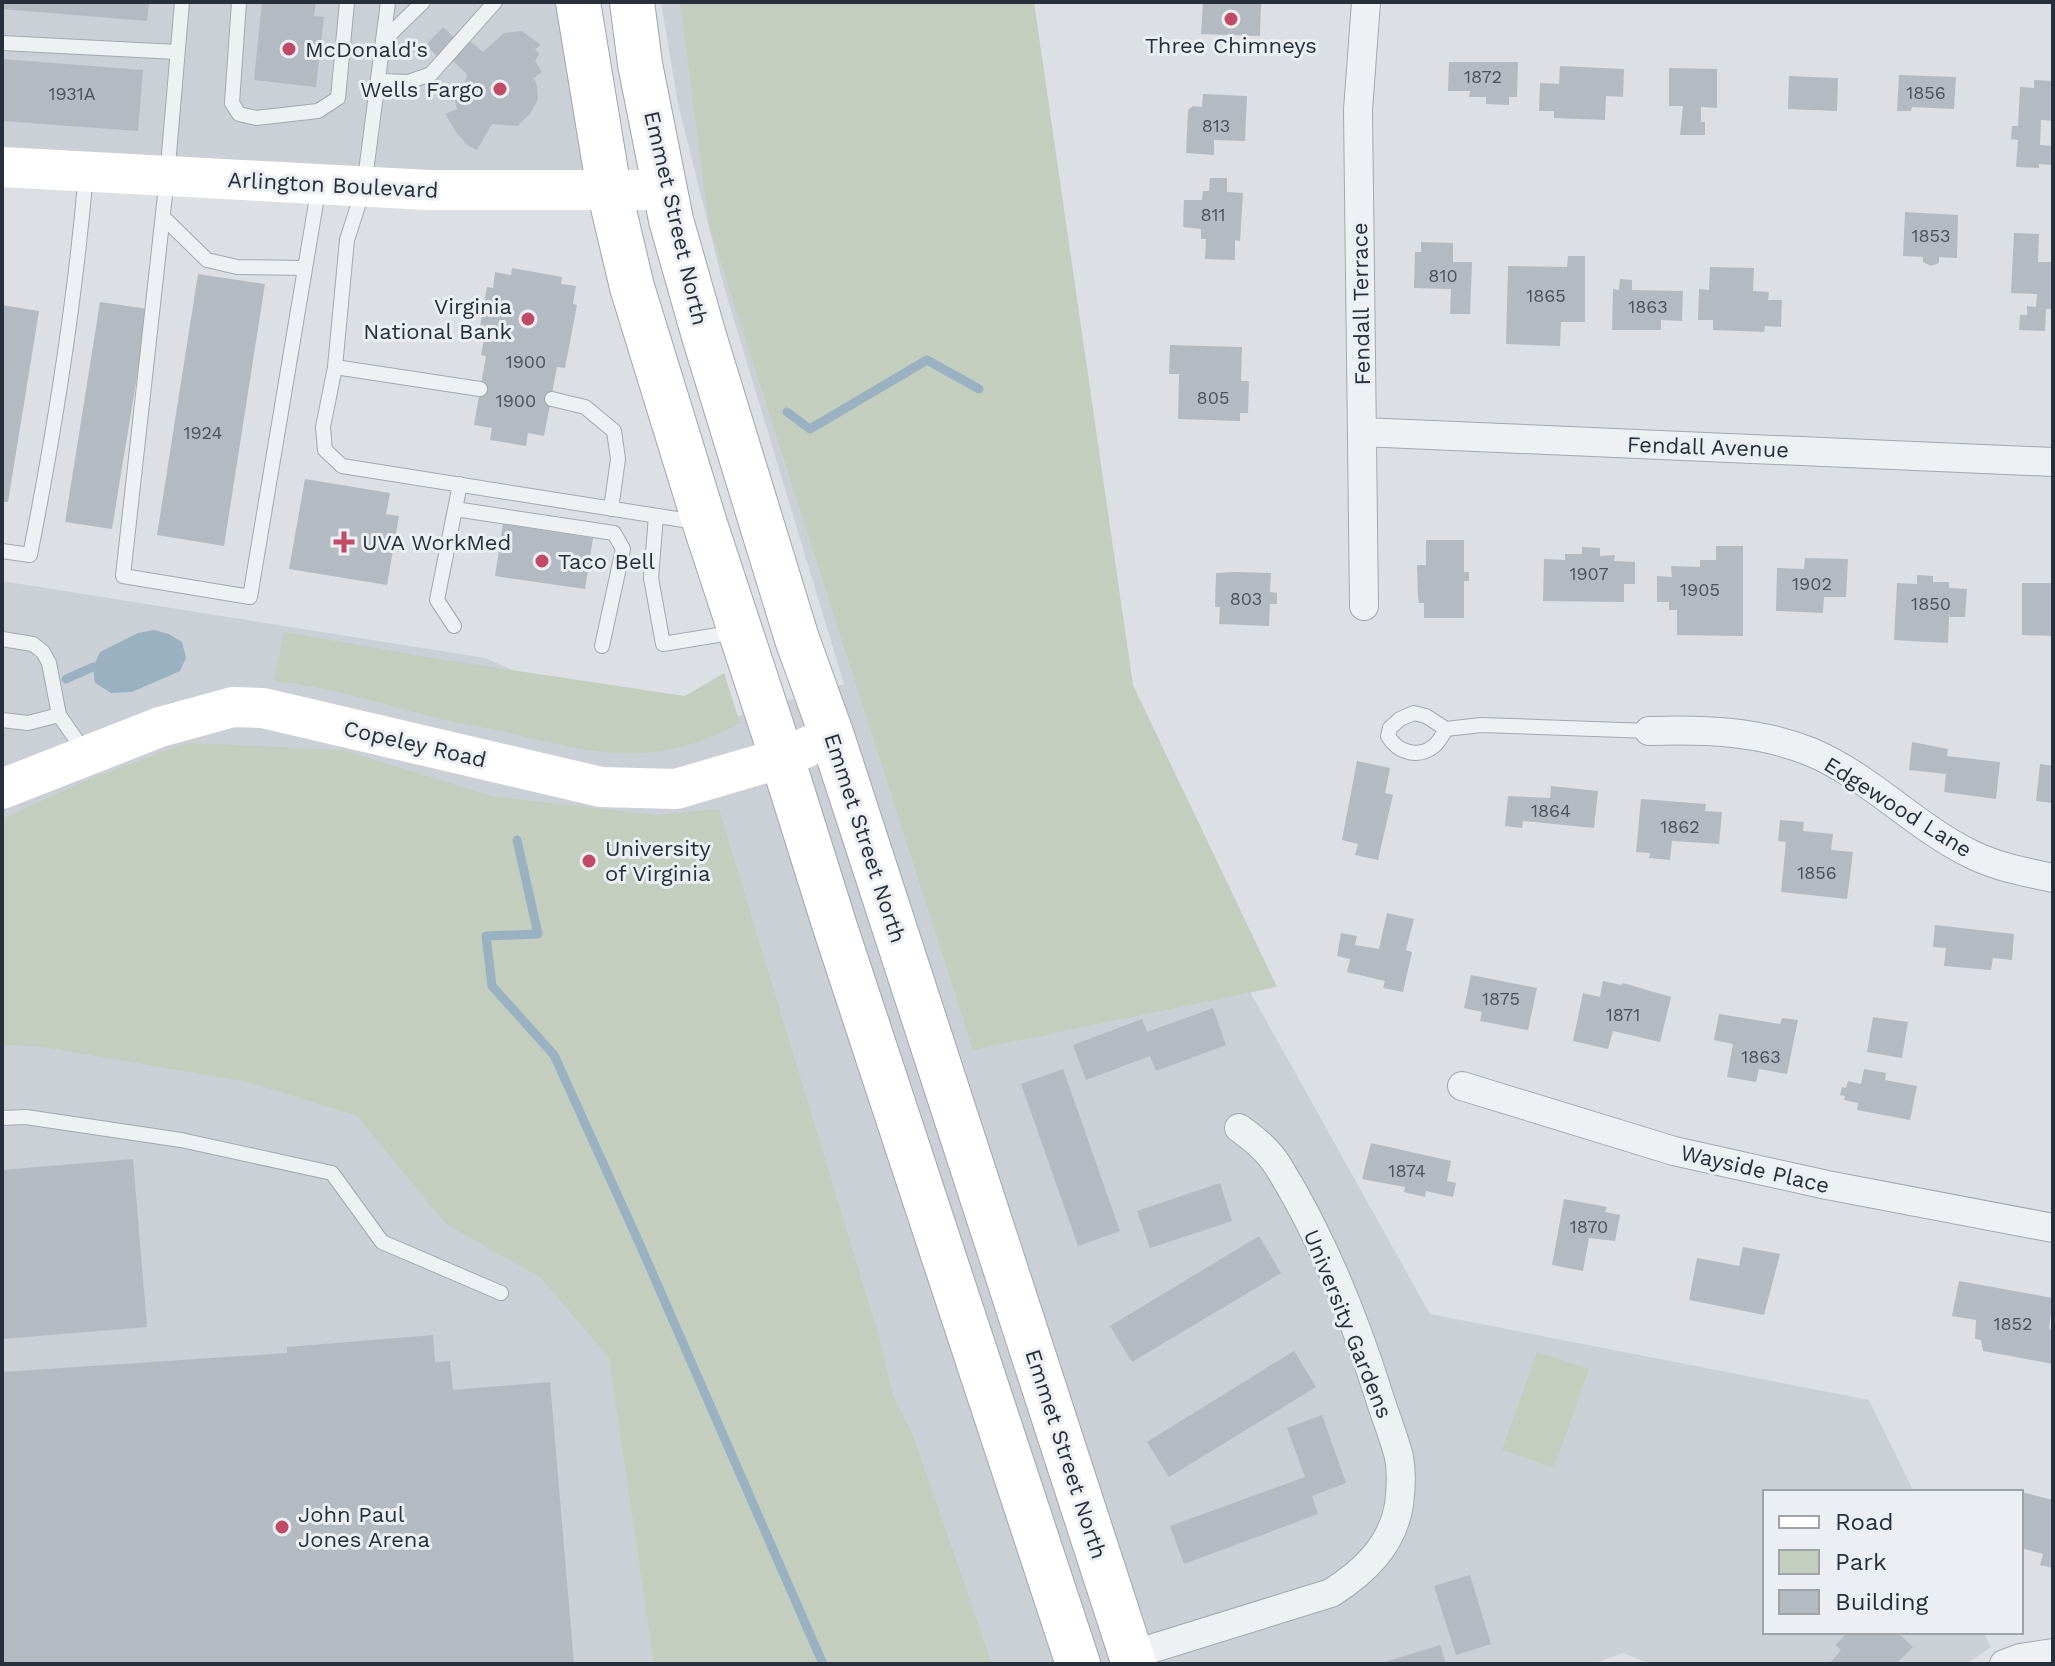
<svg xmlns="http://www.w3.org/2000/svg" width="2055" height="1666" font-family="'Work Sans',sans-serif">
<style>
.built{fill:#cbd0d6}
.green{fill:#c3cebe}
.water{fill:#9ab1c2}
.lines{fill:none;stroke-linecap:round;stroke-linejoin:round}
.stream{stroke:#9ab1c2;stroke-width:9}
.building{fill:#b4bac1}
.lane-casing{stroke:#a2a8ae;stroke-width:16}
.street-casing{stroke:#a2a8ae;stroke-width:30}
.primary-casing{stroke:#9da6af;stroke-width:46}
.lane{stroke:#eef1f4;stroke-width:14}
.street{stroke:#eef1f4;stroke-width:28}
.secondary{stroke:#fff;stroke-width:40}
.primary{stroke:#fff;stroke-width:44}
.poi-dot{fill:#c14b66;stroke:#ebeff3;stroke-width:3}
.labels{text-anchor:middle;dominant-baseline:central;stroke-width:6;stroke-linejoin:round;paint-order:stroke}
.number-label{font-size:18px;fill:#4a525c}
.poi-label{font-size:22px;fill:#27303a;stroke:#ebeff3;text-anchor:start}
.street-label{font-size:22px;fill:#27303a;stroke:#ebeff3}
</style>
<rect width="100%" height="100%" fill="#dce0e5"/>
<path class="built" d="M 2,2 L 580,2 L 609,190 L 2,163 Z
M 661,2 L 1000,2 L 1039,614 L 1430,1314 L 1869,1400 L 1914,1492 L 1765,1492 L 1765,1632 L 1983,1632 L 1991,1647 L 1966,1664 L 1651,1664 L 1623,1653 L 1592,1664 L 2,1664 L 2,581 L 485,658 L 614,715 L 694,729 L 844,684 L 724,287 L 678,104 Z"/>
<path class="green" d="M 680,2 L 1034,2 L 1133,685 L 1277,987 L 973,1050 L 709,225 Z
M 284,632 L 445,660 L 685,696 L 724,673 L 740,723 C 660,768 597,755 514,734 C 484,727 453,723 424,715 C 374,701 325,686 274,681 Z
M 187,743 L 342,750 L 496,797 L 655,815 L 719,809 L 880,1340 L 893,1396 L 913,1435 L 992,1664 L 654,1664 L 609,1358 L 541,1278 L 446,1224 L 357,1116 L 248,1082 L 37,1046 L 2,1045 L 2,819 L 87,780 Z
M 1537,1352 L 1589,1369 L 1554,1468 L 1502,1450 Z"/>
<path class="water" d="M 154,630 L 169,634 L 182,642 L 186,658 L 180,671 L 132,692 L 111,693 L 95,683 L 93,667 L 100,652 L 138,633 Z"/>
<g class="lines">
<path class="stream" d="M 787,412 L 810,429 L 927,360 L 979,389
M 66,679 L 93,667
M 517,840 L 538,934 L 486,936 L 492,986 L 554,1055 L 641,1247 L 823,1664"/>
</g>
<path class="building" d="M 2,2 L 149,2 L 147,21 L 2,9 Z
M 262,2 L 316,2 L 314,16 L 324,17 L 316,87 L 254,80 Z
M 1203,2 L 1261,4 L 1260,36 L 1201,34 Z
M 443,27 L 459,42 L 471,42 L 483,52 L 504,33 L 522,31 L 541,45 L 535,49 L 539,54 L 535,61 L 542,72 L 534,78 L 537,86 L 538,100 L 529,115 L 517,126 L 492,124 L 477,150 L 466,144 L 456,132 L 445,114 L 457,109 L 453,92 L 463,92 L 467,74 L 452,60 L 442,61 L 426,45 Z
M 2,59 L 143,70 L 138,131 L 2,121 Z
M 1449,62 L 1518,62 L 1517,97 L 1509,97 L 1509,105 L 1486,104 L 1486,97 L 1469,97 L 1470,91 L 1448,91 Z
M 1560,66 L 1624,69 L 1623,97 L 1606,96 L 1605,120 L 1554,118 L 1554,111 L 1539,111 L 1540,83 L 1559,84 Z
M 1669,68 L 1717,69 L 1717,108 L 1701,107 L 1701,122 L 1705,122 L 1705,135 L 1680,135 L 1683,106 L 1669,106 Z
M 1899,75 L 1956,77 L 1954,109 L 1912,107 L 1911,111 L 1897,111 Z
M 1789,76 L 1838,78 L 1837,111 L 1788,109 Z
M 2034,80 L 2053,81 L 2053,121 L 2041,120 L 2040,145 L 2053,146 L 2053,165 L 2039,164 L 2039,168 L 2016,167 L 2018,140 L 2011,139 L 2012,126 L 2018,126 L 2020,87 L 2034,88 Z
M 1203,94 L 1247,96 L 1245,141 L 1214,140 L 1214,155 L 1186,153 L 1188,110 L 1193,106 L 1202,107 Z
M 1210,178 L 1227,178 L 1227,192 L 1243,193 L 1240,241 L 1235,240 L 1235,260 L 1205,259 L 1206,239 L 1201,239 L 1201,229 L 1183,227 L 1184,200 L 1202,200 L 1203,191 L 1209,191 Z
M 1905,212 L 1958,215 L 1957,258 L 1939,257 L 1939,263 L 1931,266 L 1923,262 L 1923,257 L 1903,256 Z
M 2014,233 L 2039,234 L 2038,262 L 2053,262 L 2053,309 L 2046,309 L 2045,331 L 2019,330 L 2020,315 L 2027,315 L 2027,306 L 2036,307 L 2037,294 L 2011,293 Z
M 1421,242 L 1453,243 L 1453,262 L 1472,262 L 1470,314 L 1450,314 L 1451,289 L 1414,288 L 1415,252 L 1421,252 Z
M 1568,256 L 1585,256 L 1585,322 L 1561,322 L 1560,346 L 1506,344 L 1508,266 L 1567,267 Z
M 1710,267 L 1754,268 L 1753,291 L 1769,292 L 1768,300 L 1782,300 L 1781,327 L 1765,326 L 1764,332 L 1713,330 L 1713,320 L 1698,320 L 1699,289 L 1709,290 Z
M 512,268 L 562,277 L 561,284 L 576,286 L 573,304 L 577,305 L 565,368 L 557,367 L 544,436 L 528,433 L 526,446 L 490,440 L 492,428 L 474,425 L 486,356 L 481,355 L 484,339 L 478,338 L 487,287 L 493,288 L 495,272 L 511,275 Z
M 198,274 L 265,284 L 224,546 L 157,535 Z
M 1620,279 L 1632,280 L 1632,290 L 1683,291 L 1682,321 L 1661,320 L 1661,330 L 1612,330 L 1613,289 L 1619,290 Z
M 100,302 L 148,309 L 112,529 L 65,522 Z
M 2,305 L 39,311 L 8,502 L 2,502 Z
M 1170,345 L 1242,347 L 1241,381 L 1249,381 L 1248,413 L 1240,413 L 1240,421 L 1178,419 L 1179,374 L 1169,374 Z
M 305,479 L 390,493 L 386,514 L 399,516 L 387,585 L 289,569 Z
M 503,524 L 593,538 L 585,589 L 495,576 Z
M 1426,540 L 1464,540 L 1464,572 L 1469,572 L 1469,581 L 1464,581 L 1464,618 L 1424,618 L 1424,603 L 1419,603 L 1418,597 L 1417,565 L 1426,565 Z
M 1716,546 L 1743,546 L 1743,636 L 1677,635 L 1677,610 L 1669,610 L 1669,602 L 1657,602 L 1657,576 L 1672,577 L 1671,566 L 1700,567 L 1700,560 L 1716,560 Z
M 1582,547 L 1600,548 L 1600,556 L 1615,555 L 1614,561 L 1635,562 L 1635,584 L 1624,584 L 1624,602 L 1543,601 L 1544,559 L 1565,560 L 1565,554 L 1582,554 Z
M 1805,558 L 1848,559 L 1846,597 L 1824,597 L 1823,613 L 1776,611 L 1777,568 L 1804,569 Z
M 1235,572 L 1271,573 L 1270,592 L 1277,593 L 1277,604 L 1270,604 L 1269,626 L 1219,624 L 1220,607 L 1215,607 L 1216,573 Z
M 1917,575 L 1933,576 L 1933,582 L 1949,582 L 1949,588 L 1967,589 L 1965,617 L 1949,617 L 1948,643 L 1894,640 L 1897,583 L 1917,584 Z
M 2022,583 L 2053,583 L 2053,636 L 2022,635 Z
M 1912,742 L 1948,749 L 1947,756 L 2000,762 L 1996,799 L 1944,792 L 1946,774 L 1909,770 Z
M 1357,761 L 1390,768 L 1385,793 L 1393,795 L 1378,860 L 1355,855 L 1358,844 L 1342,840 Z
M 2040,764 L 2053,766 L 2053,803 L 2036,801 Z
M 1551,786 L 1598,791 L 1594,828 L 1523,821 L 1522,828 L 1505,826 L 1508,796 L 1550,798 Z
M 1641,799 L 1706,804 L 1705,811 L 1722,812 L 1719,844 L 1672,841 L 1670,860 L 1649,858 L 1650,853 L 1636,852 Z
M 1780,820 L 1804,822 L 1803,831 L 1833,834 L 1831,850 L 1853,852 L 1847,899 L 1781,892 L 1786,842 L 1778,841 Z
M 1387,913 L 1414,919 L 1406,950 L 1412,952 L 1403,992 L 1383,988 L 1385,981 L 1347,972 L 1350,959 L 1337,956 L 1341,933 L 1357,936 L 1355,945 L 1379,949 Z
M 1935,925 L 2014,934 L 2012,960 L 1993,958 L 1991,970 L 1944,966 L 1946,948 L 1933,947 Z
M 1471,975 L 1537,988 L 1528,1030 L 1480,1021 L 1482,1012 L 1464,1008 Z
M 1603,981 L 1621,985 L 1623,983 L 1671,997 L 1660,1042 L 1613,1031 L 1608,1049 L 1573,1041 L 1583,993 L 1600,997 Z
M 1213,1008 L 1226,1045 L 1156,1071 L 1150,1056 L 1086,1080 L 1073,1045 L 1142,1019 L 1147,1032 Z
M 1719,1014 L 1780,1024 L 1782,1018 L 1798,1020 L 1787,1074 L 1759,1069 L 1756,1082 L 1727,1077 L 1733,1044 L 1714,1040 Z
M 1873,1017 L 1908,1022 L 1902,1058 L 1867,1052 Z
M 1063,1069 L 1120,1231 L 1078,1246 L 1021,1084 Z
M 1864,1069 L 1886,1073 L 1885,1080 L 1917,1086 L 1910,1120 L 1857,1110 L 1858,1103 L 1844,1100 L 1845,1096 L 1840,1095 L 1842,1087 L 1846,1088 L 1848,1081 L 1861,1084 Z
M 1371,1143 L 1451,1161 L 1447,1181 L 1456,1183 L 1453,1197 L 1426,1191 L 1425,1197 L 1404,1192 L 1405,1187 L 1362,1179 Z
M 133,1159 L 147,1327 L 2,1339 L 2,1170 Z
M 1220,1183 L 1232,1221 L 1150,1248 L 1137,1211 Z
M 1564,1199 L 1607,1207 L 1605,1212 L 1620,1215 L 1615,1241 L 1589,1238 L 1583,1271 L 1552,1265 Z
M 1259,1236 L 1281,1273 L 1132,1362 L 1110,1326 Z
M 1743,1247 L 1780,1254 L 1764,1315 L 1689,1300 L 1697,1258 L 1739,1266 Z
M 1959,1281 L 2053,1298 L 2049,1328 L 2053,1333 L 2053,1364 L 1983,1351 L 1981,1340 L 1975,1339 L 1976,1320 L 1952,1316 Z
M 433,1335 L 435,1362 L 450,1361 L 453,1390 L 550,1382 L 574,1664 L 2,1664 L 2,1372 L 287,1353 L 287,1347 Z
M 1294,1351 L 1316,1387 L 1169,1477 L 1147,1442 Z
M 1322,1415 L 1346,1483 L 1312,1496 L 1318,1514 L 1184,1564 L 1170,1526 L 1305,1477 L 1287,1428 Z
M 2021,1492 L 2053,1500 L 2053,1568 L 2040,1565 L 2043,1554 L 2021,1548 Z
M 1470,1575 L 1491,1644 L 1456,1655 L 1434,1586 Z
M 1848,1632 L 1897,1632 L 1913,1647 L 1896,1664 L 1829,1664 L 1841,1650 L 1835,1645 Z
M 1440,1645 L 1446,1664 L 1381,1664 L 1381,1663 Z"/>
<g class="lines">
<defs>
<path id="lane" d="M 182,2 L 167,177 L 123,576 L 250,597 L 319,185
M 239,2 L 232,103 L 239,114 L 256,118 L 318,111 L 338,98 L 347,2
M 388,2 L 364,187 L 347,240 L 335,367 L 323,427 L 325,450 L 342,466 L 696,522
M 383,41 L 423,2
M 2,43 L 177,52
M 378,81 L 408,82 L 431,74 L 495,2
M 163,217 L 207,260 L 237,267 L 305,268
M 335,367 L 480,389
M 552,399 L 585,407 L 614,431 L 618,459 L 611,509
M 455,509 L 614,533 L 623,549 L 602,646
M 656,516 L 651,578 L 663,644 L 736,632
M 2,551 L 30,555 C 55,429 75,301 86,173
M 454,626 L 437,600 L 460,484
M 2,639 L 33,644 L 43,652 L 49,663 L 59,715 L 86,754
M 2,720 L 28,723 L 59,715
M 1446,729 C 1443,734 1439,742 1434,746 C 1418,759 1397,752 1388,736 L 1390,728 L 1400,719 L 1414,713 L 1426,716 L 1446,729 L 1481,725 L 1649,731
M 2,1118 L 26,1117 L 181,1140 L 332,1173 L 382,1242 L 501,1293"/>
<path id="street" d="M 1362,432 L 2053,462
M 1364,606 L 1358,110 L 1366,2
M 1649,731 C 1704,729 1759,731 1811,752 C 1870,777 1914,826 1971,854 C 1997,867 2025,872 2053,878
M 1462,1086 L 1674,1151 L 1827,1185 L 2053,1228
M 1131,1655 L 1331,1593 C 1364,1572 1392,1546 1399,1505 C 1401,1489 1402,1473 1399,1457 C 1394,1437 1386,1418 1380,1399 C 1355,1319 1322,1237 1278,1166 C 1268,1150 1254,1139 1239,1128
M 2004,1664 L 2020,1658 L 2053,1653"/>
<path id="primary" d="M 578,2 L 609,190 L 632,287 L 705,524 L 782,758 L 836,930 L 1078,1664
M 632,2 L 640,64 L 671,220 L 704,336 L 797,639 L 832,736 L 1134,1664"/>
</defs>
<use href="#lane" class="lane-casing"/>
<use href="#street" class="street-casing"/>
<use href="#primary" class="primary-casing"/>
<use href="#lane" class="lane"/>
<use href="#street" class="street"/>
<path class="secondary" d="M 2,167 L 428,190 L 665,190
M 2,789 L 160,727 L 233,707 L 263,708 L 601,787 L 676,789 L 782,758 L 832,736"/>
<use href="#primary" class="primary"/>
</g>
<g class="poi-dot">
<circle cx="1231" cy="19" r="8"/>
<circle cx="289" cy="49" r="8"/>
<circle cx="500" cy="89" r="8"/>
<circle cx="528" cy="319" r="8"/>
<path d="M340 530h8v8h8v8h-8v8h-8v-8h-8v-8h8z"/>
<circle cx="542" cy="561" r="8"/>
<circle cx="589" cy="861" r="8"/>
<circle cx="282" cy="1527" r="8"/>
</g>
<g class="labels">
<g class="number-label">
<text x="1483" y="76">1872</text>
<text x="1926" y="92">1856</text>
<text x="72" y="93">1931A</text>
<text x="1216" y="125">813</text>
<text x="1213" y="214">811</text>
<text x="1931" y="235">1853</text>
<text x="1443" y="275">810</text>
<text x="1546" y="295">1865</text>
<text x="1648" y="306">1863</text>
<text x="526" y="361">1900</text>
<text x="1213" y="397">805</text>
<text x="516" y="400">1900</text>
<text x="203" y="432">1924</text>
<text x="1589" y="573">1907</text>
<text x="1812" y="583">1902</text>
<text x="1700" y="589">1905</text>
<text x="1246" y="598">803</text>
<text x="1931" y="603">1850</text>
<text x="1551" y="810">1864</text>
<text x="1680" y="826">1862</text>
<text x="1817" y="872">1856</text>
<text x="1501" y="998">1875</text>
<text x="1623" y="1014">1871</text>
<text x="1761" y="1056">1863</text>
<text x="1407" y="1170">1874</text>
<text x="1589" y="1226">1870</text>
<text x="2013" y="1323">1852</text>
</g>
<g class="poi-label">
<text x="1231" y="45" text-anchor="middle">Three Chimneys</text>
<text x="305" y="49">McDonald's</text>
<text x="484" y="89" text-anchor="end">Wells Fargo</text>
<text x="512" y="306" text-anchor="end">Virginia<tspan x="512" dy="25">National Bank</tspan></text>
<text x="362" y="542">UVA WorkMed</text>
<text x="558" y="561">Taco Bell</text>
<text x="605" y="848">University<tspan x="605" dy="25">of Virginia</tspan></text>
<text x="298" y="1514">John Paul<tspan x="298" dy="25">Jones Arena</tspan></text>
</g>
<g class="street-label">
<text transform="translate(333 185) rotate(3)">Arlington Boulevard</text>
<text transform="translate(676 218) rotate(77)">Emmet Street North</text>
<text transform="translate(1361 304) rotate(-91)">Fendall Terrace</text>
<text transform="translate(1708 447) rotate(2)">Fendall Avenue</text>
<text transform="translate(415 744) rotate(13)">Copeley Road</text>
<text transform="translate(1898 807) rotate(32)">Edgewood Lane</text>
<text transform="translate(865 838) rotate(72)">Emmet Street North</text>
<text transform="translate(1755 1169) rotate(13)">Wayside Place</text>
<text transform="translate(1348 1324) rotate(68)">University Gardens</text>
<text transform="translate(1066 1454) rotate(72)">Emmet Street North</text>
</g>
</g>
<rect width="2055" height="1666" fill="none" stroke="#27303a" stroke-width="8"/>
<rect x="1763" y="1490" width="260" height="144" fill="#ebeff3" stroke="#9da3a9" stroke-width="2"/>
<rect x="1779" y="1516" width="40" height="12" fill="#ffffff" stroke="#9da3a9" stroke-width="2"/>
<text x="1835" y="1530" font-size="24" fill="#27303a">Road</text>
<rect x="1779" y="1550" width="40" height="24" fill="#c3cebe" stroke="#9da3a9" stroke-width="2"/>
<text x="1835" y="1570" font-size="24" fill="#27303a">Park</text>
<rect x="1779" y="1590" width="40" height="24" fill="#b4bac1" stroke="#9da3a9" stroke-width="2"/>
<text x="1835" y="1610" font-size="24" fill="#27303a">Building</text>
</svg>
